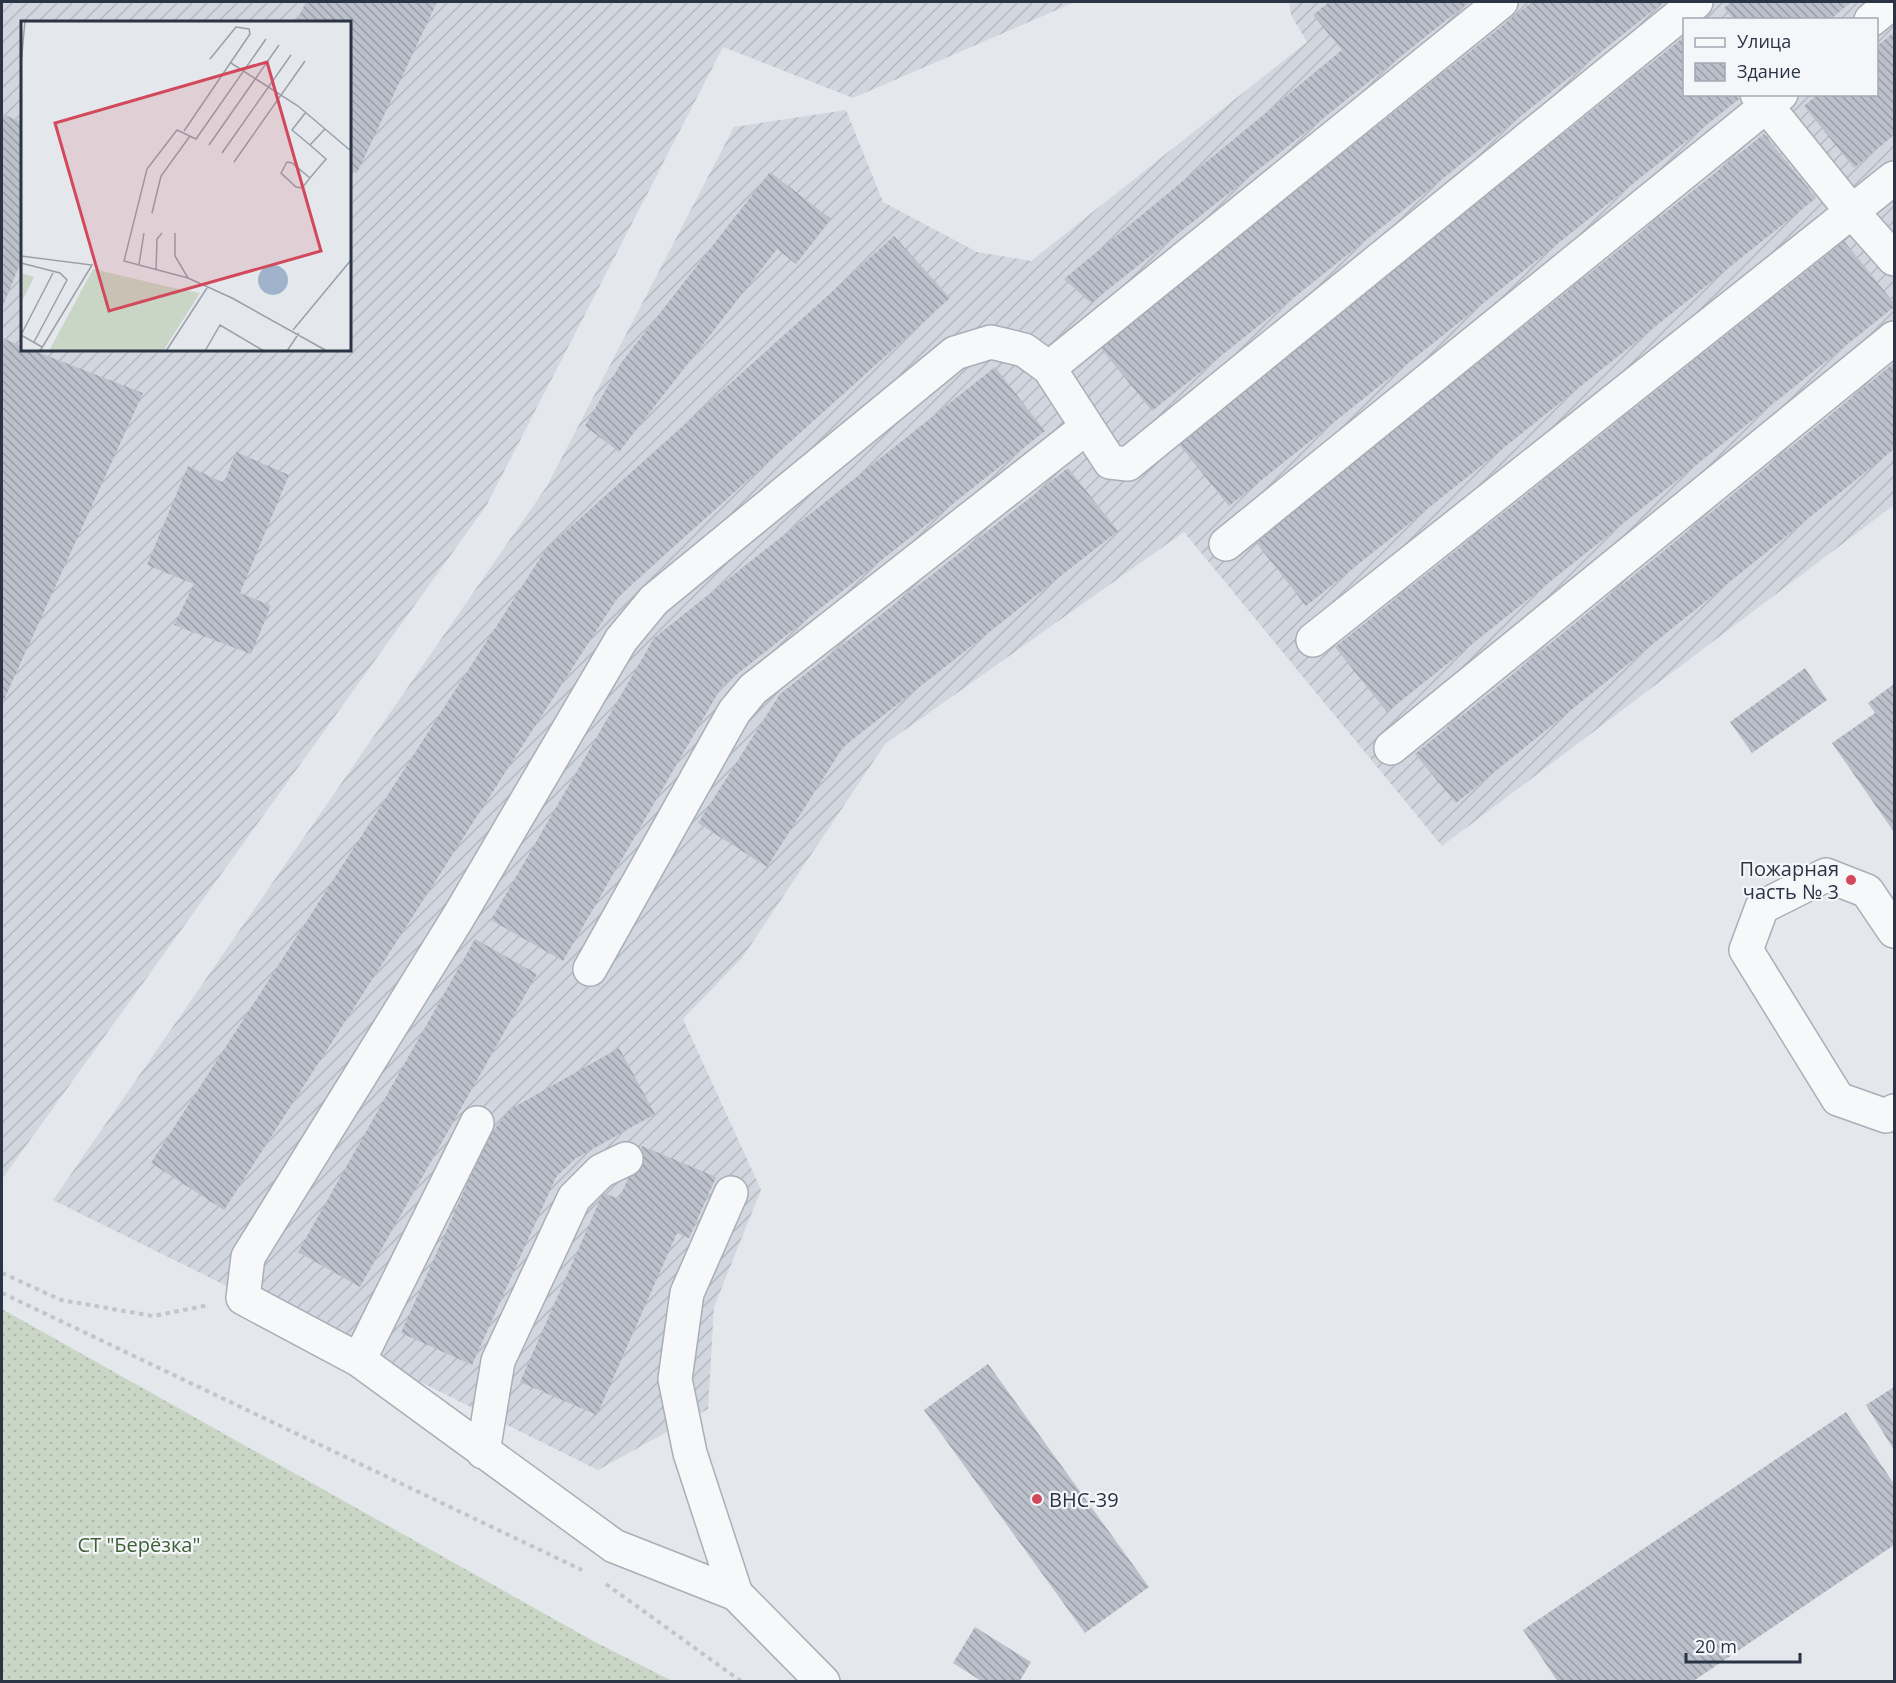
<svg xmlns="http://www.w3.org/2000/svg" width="1896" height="1683" font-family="'Open Sans',sans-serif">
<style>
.industrial{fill:url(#industrial-furrows);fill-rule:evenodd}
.grass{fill:url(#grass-dots)}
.building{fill:url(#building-back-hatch)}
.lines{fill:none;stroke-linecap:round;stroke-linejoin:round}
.minor-casing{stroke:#a9aeb7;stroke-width:36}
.path{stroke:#c2c5cb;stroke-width:4;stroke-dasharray:4.5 4.5;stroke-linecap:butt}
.minor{stroke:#f7f8fa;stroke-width:33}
.poi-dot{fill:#d1495b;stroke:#f4f6f9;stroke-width:2}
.labels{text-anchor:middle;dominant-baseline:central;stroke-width:4.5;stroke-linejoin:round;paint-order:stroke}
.poi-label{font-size:20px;fill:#2b3445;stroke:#f4f6f9;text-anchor:end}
.park-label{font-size:20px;fill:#3f6138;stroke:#f4f6f9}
.inset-road{fill:none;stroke:#9a9fa9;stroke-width:1.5}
.view{fill:#d1495b;fill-opacity:0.15;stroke:#d1495b;stroke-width:3}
.inset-edge{fill:none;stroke:#2b3445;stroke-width:3}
</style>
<defs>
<pattern id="industrial-furrows" width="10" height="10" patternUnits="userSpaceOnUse" patternTransform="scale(1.5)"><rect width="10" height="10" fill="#d2d6de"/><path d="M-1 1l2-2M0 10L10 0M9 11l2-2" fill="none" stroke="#b4b8c0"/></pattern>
<pattern id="grass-dots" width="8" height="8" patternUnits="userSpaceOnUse" patternTransform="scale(1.5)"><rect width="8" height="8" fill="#c9d6c5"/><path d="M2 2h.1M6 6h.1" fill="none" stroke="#adb8ab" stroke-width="1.8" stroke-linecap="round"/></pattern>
<pattern id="building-back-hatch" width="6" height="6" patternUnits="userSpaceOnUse" patternTransform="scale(1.5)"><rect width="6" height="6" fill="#bbc0ca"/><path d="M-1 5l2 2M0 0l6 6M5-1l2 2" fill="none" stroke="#989da6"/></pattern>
</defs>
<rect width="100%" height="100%" fill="#e4e7ec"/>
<path class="industrial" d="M 2,2 L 1075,2 L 853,98 L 723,47 L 486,506 L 2,1179 ZM 22,22 L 350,22 L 350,350 L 22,350 Z
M 1289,2 L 1894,2 L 1894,505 L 1442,846 L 1184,532 L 885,744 L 742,958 L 683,1019 L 761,1190 L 714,1307 L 708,1409 L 598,1470 L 53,1200 L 547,486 L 734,127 L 846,110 L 883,202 L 977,252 L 1031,261 L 1307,42 L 1291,15 ZM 1684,20 L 1876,20 L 1876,94 L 1684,94 Z"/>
<path class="grass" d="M 2,1309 L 595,1642 L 672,1681 L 2,1681 Z"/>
<path class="building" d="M 306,2 L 437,2 L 357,173 L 350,171 L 350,22 L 296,22 Z
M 1329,2 L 1469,2 L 1091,303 L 1064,279 L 1342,50 L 1313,15 Z
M 1532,2 L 1659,2 L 1661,4 L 1152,411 L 1100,347 Z
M 1731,2 L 1851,2 L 1830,20 L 1734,20 L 1724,8 Z
M 1894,32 L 1894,135 L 1854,168 L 1804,106 L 1818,94 L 1876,94 L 1876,47 Z
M 1684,37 L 1684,94 L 1735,94 L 1739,99 L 1229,506 L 1177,442 Z
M 2,114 L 22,122 L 22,259 L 2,308 Z
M 1764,134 L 1816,198 L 1306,606 L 1255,541 Z
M 770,172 L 831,219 L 796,264 L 777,249 L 619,452 L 585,426 L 621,363 Z
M 894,236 L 950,298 L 618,597 L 224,1210 L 151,1163 L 546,549 Z
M 1844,241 L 1894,303 L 1894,307 L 1387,712 L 1335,647 Z
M 2,338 L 22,346 L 22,350 L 32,350 L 143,393 L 2,704 Z
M 1894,363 L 1894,449 L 1456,803 L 1415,754 Z
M 995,367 L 1045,431 L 722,686 L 563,961 L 491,920 L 654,638 Z
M 236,452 L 289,475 L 240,593 L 271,606 L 251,654 L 174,625 L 194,584 L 147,565 L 188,466 L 224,483 Z
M 1068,468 L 1118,531 L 843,747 L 767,867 L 698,823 L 780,694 Z
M 1805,668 L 1827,700 L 1752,753 L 1730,722 Z
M 1894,684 L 1894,832 L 1832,743 L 1875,713 L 1868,703 Z
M 475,939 L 537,974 L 360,1287 L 298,1252 Z
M 619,1048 L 655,1114 L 575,1159 L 556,1177 L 472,1365 L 401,1333 L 487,1139 L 509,1110 Z
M 642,1146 L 716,1177 L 689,1238 L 677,1233 L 597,1415 L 520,1382 L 603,1193 L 619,1199 Z
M 988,1364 L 1149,1587 L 1085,1633 L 924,1410 Z
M 1894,1387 L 1894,1450 L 1866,1405 Z
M 1846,1412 L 1894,1484 L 1894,1545 L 1692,1682 L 1558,1682 L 1523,1630 Z
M 975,1627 L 1031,1662 L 1019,1682 L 983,1682 L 953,1663 Z"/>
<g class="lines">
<defs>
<path id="minor" d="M 1871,20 L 1893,2
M 1757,94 L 1853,213 L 1894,259
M 1049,368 L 1501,2
M 1226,544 L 1781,94
M 1313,640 L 1894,178
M 1391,748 L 1894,338
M 1894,931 L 1867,891 L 1826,875 L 1762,907 L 1746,950 L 1838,1099 L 1886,1116 L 1894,1111
M 590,969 L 734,712 L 753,689 L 1087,427
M 731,1193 L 687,1293 L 675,1379 L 690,1453 L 736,1594
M 359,1360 L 477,1123
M 483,1452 L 498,1361 L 574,1198 L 601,1171 L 626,1159
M 823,1682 L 736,1594 L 614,1546 L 359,1360 L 243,1298 L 248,1257 L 459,916 L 621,640 L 654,600 L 955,353 L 991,342 L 1024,350 L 1049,368 L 1110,462 L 1128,464 L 1696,2"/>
</defs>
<use href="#minor" class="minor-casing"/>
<path class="path" d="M 2,1273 L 61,1300 L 153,1316 L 209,1305
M 2,1293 L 582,1570
M 606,1584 L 742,1682"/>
<use href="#minor" class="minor"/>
</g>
<g class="poi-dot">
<circle cx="1851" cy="880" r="6"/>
<circle cx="1037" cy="1499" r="6"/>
</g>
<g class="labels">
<g class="poi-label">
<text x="1839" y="868">Пожарная<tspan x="1839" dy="23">часть № 3</tspan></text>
<text x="1049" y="1499" text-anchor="start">ВНС-39</text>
</g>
<g class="park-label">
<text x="139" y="1544">СТ "Берёзка"</text>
</g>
</g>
<g transform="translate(21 21)">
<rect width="330" height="330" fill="#e4e7ec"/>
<path d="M 72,248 L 153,267 L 179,272 L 142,330 L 28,330 Z" fill="#c9d6c5"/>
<path d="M 0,252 L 13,256 L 0,282 Z" fill="#c9d6c5"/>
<path d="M237 259a15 15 0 1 1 30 0a15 15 0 1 1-30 0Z" fill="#9fb4cc"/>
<path class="inset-road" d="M 245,18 L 175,118 L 156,109 L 126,148 L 103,240 L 167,257 L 211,277 L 306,330M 210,42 L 277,85 L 330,130M 0,43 L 4,0M 285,91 L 271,109 L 289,124 L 304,108M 163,110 L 229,13 L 228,8 L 215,6 L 189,38M 188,124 L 258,24M 289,124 L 305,138 L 289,157 L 271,142 L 266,141 L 260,152 L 275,166 L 281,167 L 289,157M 201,132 L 270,34M 213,141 L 284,40M 131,192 L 140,155 L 169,115M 154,212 L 154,235 L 167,257M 0,235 L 71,244 L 19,330M 0,242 L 39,252 L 46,259 L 13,321M 118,243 L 123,212M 135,249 L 136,218 L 141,212M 272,309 L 330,239M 0,314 L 32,252M 0,314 L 21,326M 145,330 L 186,267M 184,330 L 199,304 L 243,330M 266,330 L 278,312"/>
<path class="view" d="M 246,41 L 300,230 L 88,290 L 34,102 Z"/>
<rect width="330" height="330" class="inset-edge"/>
</g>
<rect width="1896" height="1683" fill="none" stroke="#2b3445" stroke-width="6"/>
<rect x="1683" y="18" width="195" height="78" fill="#f4f6f9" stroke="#a4a8b1" stroke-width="1.5"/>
<rect x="1695" y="38" width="30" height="9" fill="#f7f8fa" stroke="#a4a8b1" stroke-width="1.5"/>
<text x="1737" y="48" font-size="18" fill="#2b3445">Улица</text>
<rect x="1695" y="63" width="30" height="18" fill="url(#building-back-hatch)" stroke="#a4a8b1" stroke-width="1.5"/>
<text x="1737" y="78" font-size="18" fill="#2b3445">Здание</text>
<path d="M1686 1653v9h114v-9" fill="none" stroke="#2b3445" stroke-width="3"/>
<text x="1695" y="1653" font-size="18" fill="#2b3445" stroke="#f4f6f9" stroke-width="4.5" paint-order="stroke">20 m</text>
</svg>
